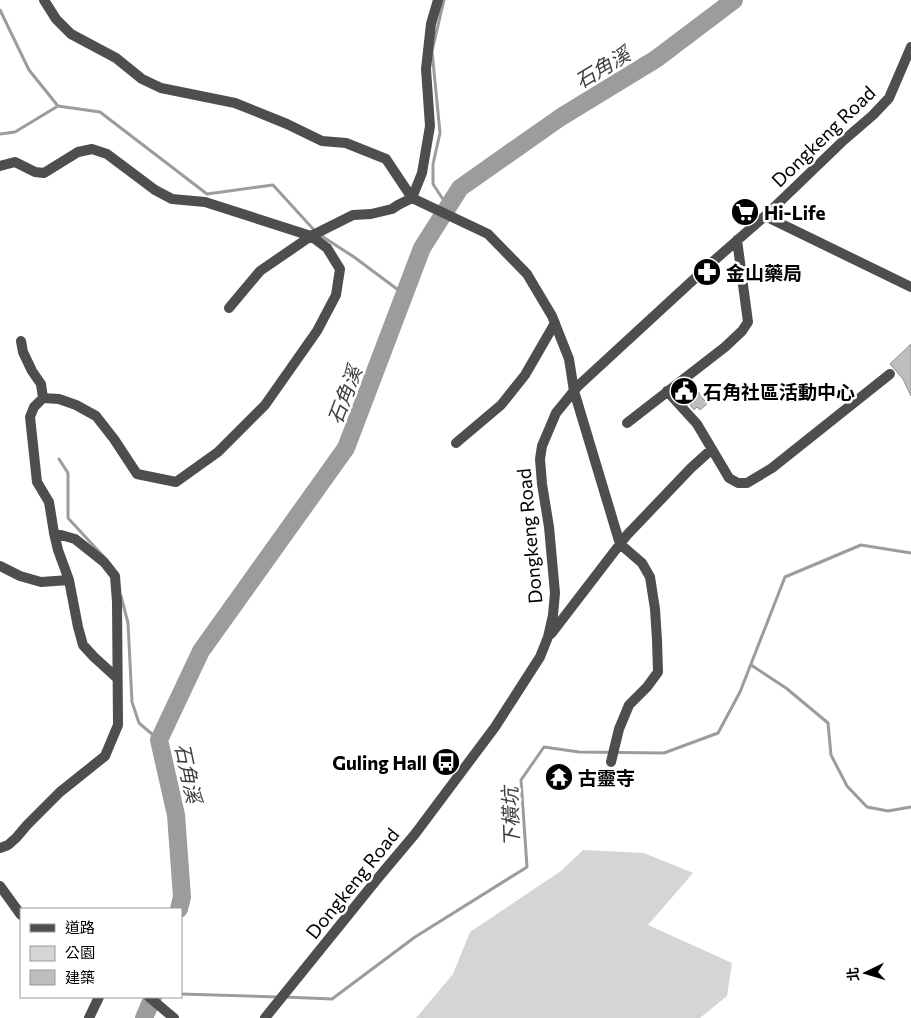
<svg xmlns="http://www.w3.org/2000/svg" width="911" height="1018" font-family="Commissioner,'Noto Sans TC',sans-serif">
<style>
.green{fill:#d5d5d5}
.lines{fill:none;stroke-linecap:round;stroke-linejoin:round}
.stream{stroke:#9c9c9c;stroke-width:3}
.river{stroke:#9c9c9c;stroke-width:18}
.building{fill:#bebebe;stroke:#929292}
.minor{stroke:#4e4e4e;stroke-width:10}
.labels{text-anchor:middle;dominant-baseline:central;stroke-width:5;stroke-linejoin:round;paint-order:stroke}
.street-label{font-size:19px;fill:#000;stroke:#fff}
.poi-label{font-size:19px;font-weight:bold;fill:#000;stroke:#fff;text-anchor:start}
.water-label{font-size:20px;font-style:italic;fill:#3d3d3d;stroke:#fff}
</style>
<rect width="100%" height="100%" fill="#fff"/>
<path class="green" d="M 583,850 L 644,853 L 693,873 L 648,925 L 732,963 L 727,996 L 700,1018 L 416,1018 L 453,974 L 470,932 L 561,871 Z"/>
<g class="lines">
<path class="stream" d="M 444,0 L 432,51 L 440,133 L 433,164 L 433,184 L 448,207
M 0,10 L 29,70 L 58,106 L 100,112 L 207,194 L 273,185 L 315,231
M 0,134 L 15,132 L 58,106
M 320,235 L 354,257 L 405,295
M 59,459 L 68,473 L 68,518 L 104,557
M 121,596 L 128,623 L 132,702 L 139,723 L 159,740
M 751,665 L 786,688 L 828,723 L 831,755 L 847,786 L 867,807 L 888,811 L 911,807
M 181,994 L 278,997
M 284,997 L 332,999 L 415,937 L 527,867 L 521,780 L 544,747 L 579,752 L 664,753 L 718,733 L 740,692 L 785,577 L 861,545 L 911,553"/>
<path class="river" d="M 179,909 L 182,897 L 176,815 L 159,740 L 201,651 L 346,448 L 422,248 L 460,188 L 561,117 L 656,59 L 734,0
M 144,1018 L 153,997"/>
</g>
<path class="building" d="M 911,344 L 911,396 L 903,379 L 890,364 Z
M 691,382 L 707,404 L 700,410 L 697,407 L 694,410 L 682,394 L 680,395 L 678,392 Z"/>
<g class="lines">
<path class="minor" d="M 44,0 L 56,19 L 71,34 L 116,58 L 142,79 L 161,88 L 235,103 L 287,124 L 322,141 L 346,143 L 386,159 L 412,198 L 488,234 L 527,274 L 552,316 L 569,359 L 574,391 L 620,544 L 642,563 L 650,577 L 655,609 L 657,640 L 658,672 L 647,687 L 629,705 L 619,729 L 611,762
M 0,166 L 15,162 L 35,172 L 44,173 L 78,152 L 92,149 L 107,154 L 155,190 L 172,199 L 205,202 L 311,236 L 327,248 L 340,269 L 336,295 L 317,331 L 265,405 L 218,452 L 176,482 L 137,474 L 114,439 L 96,416 L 76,405 L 59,399 L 43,398
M 765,216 L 911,287
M 229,308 L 260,271 L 311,236 L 353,215 L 371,214 L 392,209 L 398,205 L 412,198 L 422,173 L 430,126 L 426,69 L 431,24 L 438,0
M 21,341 L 23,352 L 32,371 L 41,384 L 43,398 L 34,407 L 30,417 L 37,482 L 49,502 L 54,533 L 58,550 L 69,580 L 78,627 L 83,645 L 94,657 L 117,678
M 667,391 L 697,424 L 729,478 L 738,483 L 747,483 L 772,468 L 890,374
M 627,423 L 725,347 L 742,331 L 748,322 L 737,240
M 456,443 L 501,405 L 525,375 L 555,323
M 0,566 L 20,576 L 41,582 L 69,580
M 551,634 L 627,535 L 691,468 L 712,449
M 0,848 L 8,845 L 16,838 L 27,825 L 60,792 L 105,756 L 118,725 L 117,602 L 115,576 L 104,562 L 75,539 L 54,533
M 0,886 L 21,915
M 149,997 L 174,1018
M 89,1018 L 99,997
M 265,1018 L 378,878 L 415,834 L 495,727 L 540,657 L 548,637 L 553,615 L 555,593 L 549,527 L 542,484 L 540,459 L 542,446 L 556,413 L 578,386 L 717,258 L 765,216 L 844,140 L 873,115 L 889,98 L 911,47"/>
</g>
<defs>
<symbol id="supermarket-disc" viewBox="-11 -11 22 22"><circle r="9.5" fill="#000" stroke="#fff"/><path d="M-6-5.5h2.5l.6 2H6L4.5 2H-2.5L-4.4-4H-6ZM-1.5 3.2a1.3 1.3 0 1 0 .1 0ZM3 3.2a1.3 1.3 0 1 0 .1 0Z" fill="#fff"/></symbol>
<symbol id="pharmacy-disc" viewBox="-11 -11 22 22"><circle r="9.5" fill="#000" stroke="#fff"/><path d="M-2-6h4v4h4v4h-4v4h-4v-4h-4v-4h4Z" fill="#fff"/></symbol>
<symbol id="civic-disc" viewBox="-11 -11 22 22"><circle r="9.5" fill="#000" stroke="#fff"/><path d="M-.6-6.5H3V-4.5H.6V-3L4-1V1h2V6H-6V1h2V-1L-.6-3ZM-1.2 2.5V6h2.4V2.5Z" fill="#fff"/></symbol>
<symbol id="bus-disc" viewBox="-11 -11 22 22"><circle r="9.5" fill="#000" stroke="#fff"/><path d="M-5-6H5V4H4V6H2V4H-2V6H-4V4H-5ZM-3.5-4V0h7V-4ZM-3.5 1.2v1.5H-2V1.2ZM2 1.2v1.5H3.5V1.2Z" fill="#fff"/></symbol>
<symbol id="temple-disc" viewBox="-11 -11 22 22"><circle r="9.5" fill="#000" stroke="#fff"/><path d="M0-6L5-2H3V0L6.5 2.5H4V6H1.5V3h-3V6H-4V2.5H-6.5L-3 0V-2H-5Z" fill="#fff"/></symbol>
</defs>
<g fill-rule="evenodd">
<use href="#supermarket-disc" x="729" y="196" width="32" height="32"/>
<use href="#pharmacy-disc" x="691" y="256" width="32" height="32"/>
<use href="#civic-disc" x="668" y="375" width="32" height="32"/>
<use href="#bus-disc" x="430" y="746" width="32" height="32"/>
<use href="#temple-disc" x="543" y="761" width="32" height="32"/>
</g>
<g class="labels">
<g class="street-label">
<text transform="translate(823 136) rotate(-44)">Dongkeng Road</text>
<text transform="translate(529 536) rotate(-95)">Dongkeng Road</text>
<text transform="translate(352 883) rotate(-51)">Dongkeng Road</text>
</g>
<g class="poi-label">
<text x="764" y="212">Hi-Life</text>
<text x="726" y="272">金山藥局</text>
<text x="703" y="391">石角社區活動中心</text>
<text x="427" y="762" text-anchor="end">Guling Hall</text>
<text x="578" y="777">古靈寺</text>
</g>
<g class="water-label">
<text transform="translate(602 67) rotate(-31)">石角溪</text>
<text transform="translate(344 395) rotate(-69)">石角溪</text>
<text transform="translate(189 773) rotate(78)">石角溪</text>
<text transform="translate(510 817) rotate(-92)">下橫坑</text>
</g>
</g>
<rect x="20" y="908" width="162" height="90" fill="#ffffff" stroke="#999999"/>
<rect x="30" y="924" width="25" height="8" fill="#4e4e4e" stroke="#999999"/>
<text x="65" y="933" font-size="15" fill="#000000">道路</text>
<rect x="30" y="946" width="25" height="15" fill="#d5d5d5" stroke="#999999"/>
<text x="65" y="958" font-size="15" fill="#000000">公園</text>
<rect x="30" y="970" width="25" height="15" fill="#bebebe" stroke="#999999"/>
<text x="65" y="983" font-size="15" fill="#000000">建築</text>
<g transform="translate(866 973) rotate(265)" stroke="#ffffff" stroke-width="4" paint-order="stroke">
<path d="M0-4L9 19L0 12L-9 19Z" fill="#000000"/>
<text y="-8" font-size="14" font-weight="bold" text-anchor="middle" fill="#000000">北</text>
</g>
</svg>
